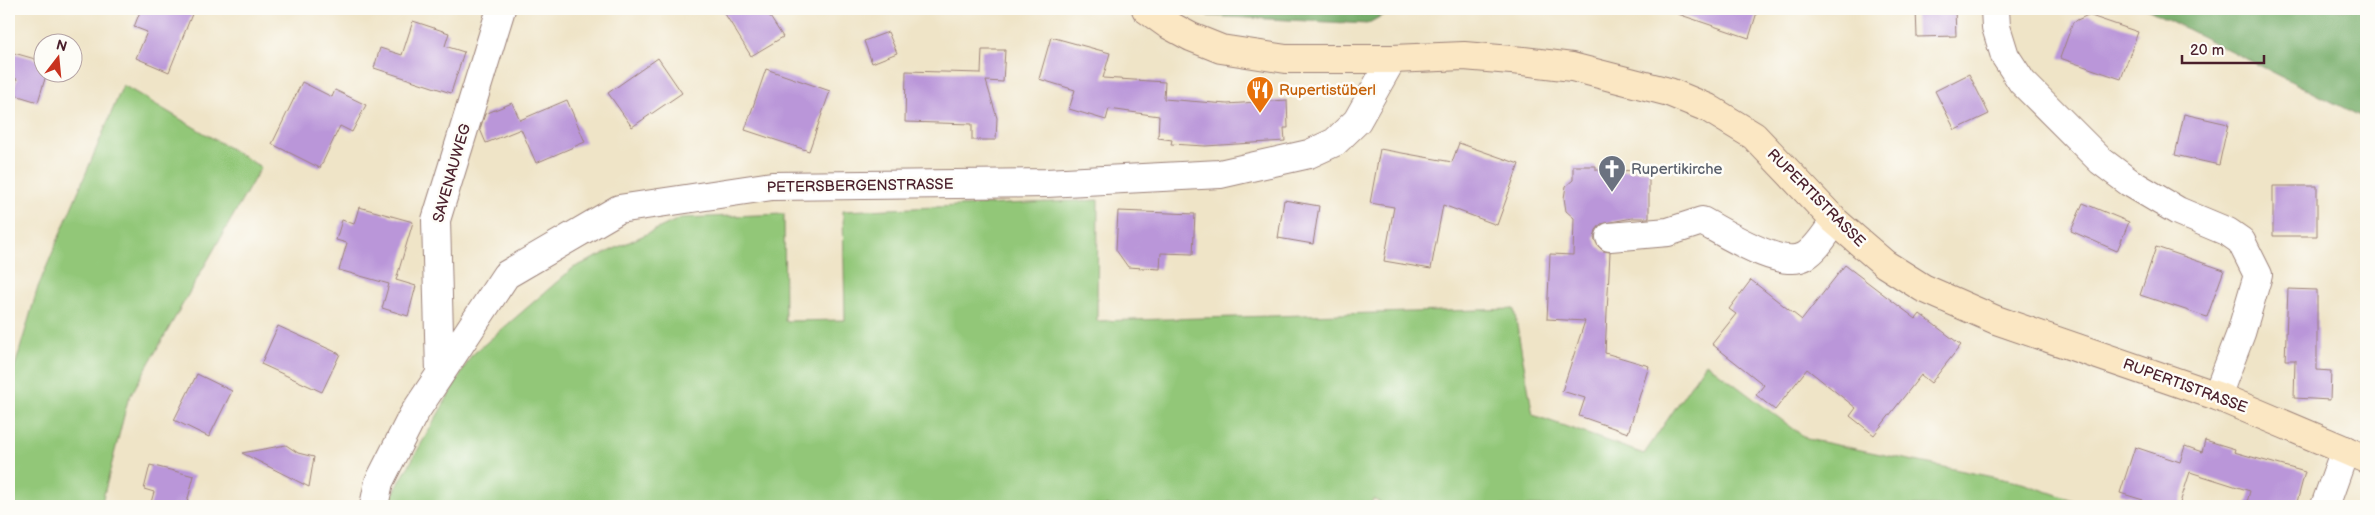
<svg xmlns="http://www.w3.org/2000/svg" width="2375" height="515" font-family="'Balsamiq Sans',sans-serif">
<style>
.green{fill:#92c778;stroke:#6e7352}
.forest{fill:#75ac68;stroke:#60664a}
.building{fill:#ba96d9}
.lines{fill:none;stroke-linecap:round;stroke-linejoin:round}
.minor-casing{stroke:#9c8279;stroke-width:30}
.secondary-casing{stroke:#9c8279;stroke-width:30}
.minor{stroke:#fff;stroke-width:28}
.secondary{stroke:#fbe7c3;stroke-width:28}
.labels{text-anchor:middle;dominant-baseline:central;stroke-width:5;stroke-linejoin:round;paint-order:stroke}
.food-label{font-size:15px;fill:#c56008;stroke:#fdfcf7;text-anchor:start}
.worship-label{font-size:15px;fill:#5b616d;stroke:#fdfcf7;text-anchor:start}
.street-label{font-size:15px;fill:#4a1f2b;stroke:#fdfcf7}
</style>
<rect width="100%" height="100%" fill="#fdfcf7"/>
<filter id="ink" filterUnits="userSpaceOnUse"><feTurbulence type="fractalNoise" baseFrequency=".02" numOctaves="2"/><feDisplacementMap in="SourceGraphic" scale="10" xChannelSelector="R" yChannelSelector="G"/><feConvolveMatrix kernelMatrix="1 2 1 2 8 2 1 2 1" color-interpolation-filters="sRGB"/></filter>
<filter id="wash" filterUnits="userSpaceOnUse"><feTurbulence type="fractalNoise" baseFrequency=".0096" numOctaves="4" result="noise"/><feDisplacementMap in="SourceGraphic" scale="20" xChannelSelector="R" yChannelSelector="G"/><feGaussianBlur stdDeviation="1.12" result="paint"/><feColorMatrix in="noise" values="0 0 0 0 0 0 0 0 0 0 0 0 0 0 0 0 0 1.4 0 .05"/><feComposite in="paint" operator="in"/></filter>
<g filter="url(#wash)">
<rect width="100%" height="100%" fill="#efe4c7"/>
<path class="green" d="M 123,85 L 261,167 L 128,400 L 101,506 L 9,506 L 9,387 L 38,287 Z
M 1098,200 L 1097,321 L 1514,309 L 1533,415 L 1644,454 L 1706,363 L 1807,439 L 2022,483 L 2090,506 L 1387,506 L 1373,499 L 1370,506 L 386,506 L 471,356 L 573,268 L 681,218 L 784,214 L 785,321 L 845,320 L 843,211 Z"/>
<path class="forest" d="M 1200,9 L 1394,9 L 1367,24 L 1208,16 Z
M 2147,9 L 2366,9 L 2366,119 Z"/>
<g id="blocks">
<path class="building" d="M 141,9 L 194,9 L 169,72 L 136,58 L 147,32 L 134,27 Z
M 722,9 L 765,9 L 783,37 L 751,56 Z
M 1675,9 L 1758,9 L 1749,38 L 1675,13 Z
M 1916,9 L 1955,9 L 1956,36 L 1917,37 Z
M 2088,15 L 2138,32 L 2121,79 L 2060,58 L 2073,22 Z
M 413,21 L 449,33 L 445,46 L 464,52 L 451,93 L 374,68 L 380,48 L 402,55 Z
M 888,32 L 897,53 L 872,63 L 864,41 Z
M 1051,37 L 1110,53 L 1103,78 L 1165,82 L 1164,99 L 1227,104 L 1287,100 L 1288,128 L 1284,128 L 1285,141 L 1205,146 L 1171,144 L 1172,140 L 1158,138 L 1159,116 L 1109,109 L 1106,120 L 1069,109 L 1075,90 L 1039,79 Z
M 982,50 L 1005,50 L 1003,82 L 986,81 L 997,118 L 996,140 L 972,140 L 972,124 L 905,122 L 906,71 L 981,73 Z
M 14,53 L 42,61 L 42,72 L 47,72 L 38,102 L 12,94 L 17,79 L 9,77 L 9,70 Z
M 658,58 L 682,93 L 632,127 L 608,93 Z
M 766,69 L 830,91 L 809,151 L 745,130 Z
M 1969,74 L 1989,114 L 1955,130 L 1935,91 Z
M 302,82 L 332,97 L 335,90 L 366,105 L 352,132 L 340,126 L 320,168 L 272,144 Z
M 567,100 L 585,142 L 536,163 L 521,129 L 486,143 L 480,129 L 485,114 L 512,103 L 520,120 Z
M 2184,114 L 2228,124 L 2219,165 L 2175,155 Z
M 1459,143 L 1519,164 L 1497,225 L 1443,205 L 1431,269 L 1384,261 L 1394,207 L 1370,203 L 1380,149 L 1452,162 Z
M 1573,166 L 1596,166 L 1596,170 L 1649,171 L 1649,218 L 1632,218 L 1601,224 L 1596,230 L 1594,238 L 1598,246 L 1603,251 L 1610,252 L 1605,353 L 1649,366 L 1628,433 L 1579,416 L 1585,398 L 1562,391 L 1585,321 L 1547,319 L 1550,254 L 1573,255 L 1574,218 L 1566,211 L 1564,198 L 1566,186 L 1573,180 Z
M 2273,186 L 2317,186 L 2317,236 L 2273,236 Z
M 1284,200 L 1319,206 L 1313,244 L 1278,238 Z
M 2083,203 L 2129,222 L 2117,251 L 2071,231 Z
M 359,207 L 413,222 L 396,280 L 416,286 L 408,316 L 382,308 L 389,284 L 339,270 L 347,243 L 336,240 L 342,220 L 354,224 Z
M 1118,211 L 1195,214 L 1193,254 L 1161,253 L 1160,269 L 1128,267 L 1116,250 Z
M 2156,247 L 2224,270 L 2207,317 L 2140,295 Z
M 1845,265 L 1916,319 L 1920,314 L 1961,345 L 1931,383 L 1921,375 L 1874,435 L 1850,416 L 1856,408 L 1807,369 L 1775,410 L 1756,395 L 1764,385 L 1712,344 L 1736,314 L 1729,309 L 1751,280 L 1802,320 Z
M 2288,289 L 2317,290 L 2317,370 L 2331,371 L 2330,400 L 2294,398 L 2295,360 L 2285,360 Z
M 278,326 L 340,354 L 322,392 L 261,364 Z
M 197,374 L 232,391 L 209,437 L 174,420 Z
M 2205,440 L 2235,449 L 2234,452 L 2305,472 L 2296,506 L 2246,506 L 2250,491 L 2190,472 L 2179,506 L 2141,506 L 2143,500 L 2120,493 L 2135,447 L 2180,462 L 2185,446 L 2202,452 Z
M 286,445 L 298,453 L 314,457 L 309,487 L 242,453 Z
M 150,465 L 194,476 L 186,506 L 150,506 L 154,492 L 144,489 Z"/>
</g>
</g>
<g filter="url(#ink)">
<use href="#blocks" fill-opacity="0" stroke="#9c8279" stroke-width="1"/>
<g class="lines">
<defs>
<path id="minor" d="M 1995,9 L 1996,27 L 2005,56 L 2022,82 L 2101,161 L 2129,182 L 2178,211 L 2228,232 L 2241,241 L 2258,275 L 2241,333 L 2217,396
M 1610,237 L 1668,232 L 1702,221 C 1725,233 1781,270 1805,256 C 1817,249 1826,233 1835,221
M 440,372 L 436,220 L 501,9
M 374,506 L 379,482 L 413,415 L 506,275 L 619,209 L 772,186 L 1046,183 L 1220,174 L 1309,154 L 1335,142 L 1357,121 L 1392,59
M 2325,506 L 2345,450"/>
<path id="secondary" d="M 1146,9 L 1167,24 L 1191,37 L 1221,49 L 1286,59 L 1392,59 L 1464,56 L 1523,61 L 1572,67 L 1669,92 L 1708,108 L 1754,136 L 1835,221 L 1885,264 L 1923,288 L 1996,320 L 2217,396 L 2366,459"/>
</defs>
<use href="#minor" class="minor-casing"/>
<use href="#secondary" class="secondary-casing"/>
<use href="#minor" class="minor"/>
<use href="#secondary" class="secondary"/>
</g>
</g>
<defs>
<symbol id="restaurant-pin" viewBox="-11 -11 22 30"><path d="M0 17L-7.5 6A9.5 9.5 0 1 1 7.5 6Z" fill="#e8710a" stroke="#fdfcf7"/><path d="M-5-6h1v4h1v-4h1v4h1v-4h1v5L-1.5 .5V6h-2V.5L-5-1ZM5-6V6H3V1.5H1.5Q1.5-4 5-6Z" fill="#fff"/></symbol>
<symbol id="church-pin" viewBox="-11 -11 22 30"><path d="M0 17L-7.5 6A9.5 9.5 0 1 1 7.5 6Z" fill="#6b7280" stroke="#fdfcf7"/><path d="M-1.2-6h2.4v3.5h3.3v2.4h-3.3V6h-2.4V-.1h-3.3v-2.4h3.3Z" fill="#fff"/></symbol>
</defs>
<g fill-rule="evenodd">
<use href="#restaurant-pin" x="1244" y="74" width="32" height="43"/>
<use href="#church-pin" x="1596" y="153" width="32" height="43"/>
</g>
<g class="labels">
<g class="food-label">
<text x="1279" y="90">Rupertistüberl</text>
</g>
<g class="worship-label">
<text x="1631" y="169">Rupertikirche</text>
</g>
<g class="street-label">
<text transform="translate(452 173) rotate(-74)">SAVENAUWEG</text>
<text transform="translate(860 186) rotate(-1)">PETERSBERGENSTRASSE</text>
<text transform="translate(1816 198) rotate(45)">RUPERTISTRASSE</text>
<text transform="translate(2185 386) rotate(20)">RUPERTISTRASSE</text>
</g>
</g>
<rect width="2375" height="515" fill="none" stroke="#fdfcf7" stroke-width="30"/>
<g transform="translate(58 58) rotate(16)"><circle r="24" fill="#fdfcf7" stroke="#b5a4a5"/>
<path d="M0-4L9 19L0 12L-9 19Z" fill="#c8321e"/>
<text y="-8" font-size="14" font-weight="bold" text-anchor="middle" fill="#4a1f2b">N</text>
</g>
<path d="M2182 55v8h82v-8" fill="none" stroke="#4a1f2b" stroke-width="2.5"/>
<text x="2190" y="55" font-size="15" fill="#4a1f2b" stroke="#fdfcf7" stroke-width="4" paint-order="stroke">20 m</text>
</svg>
